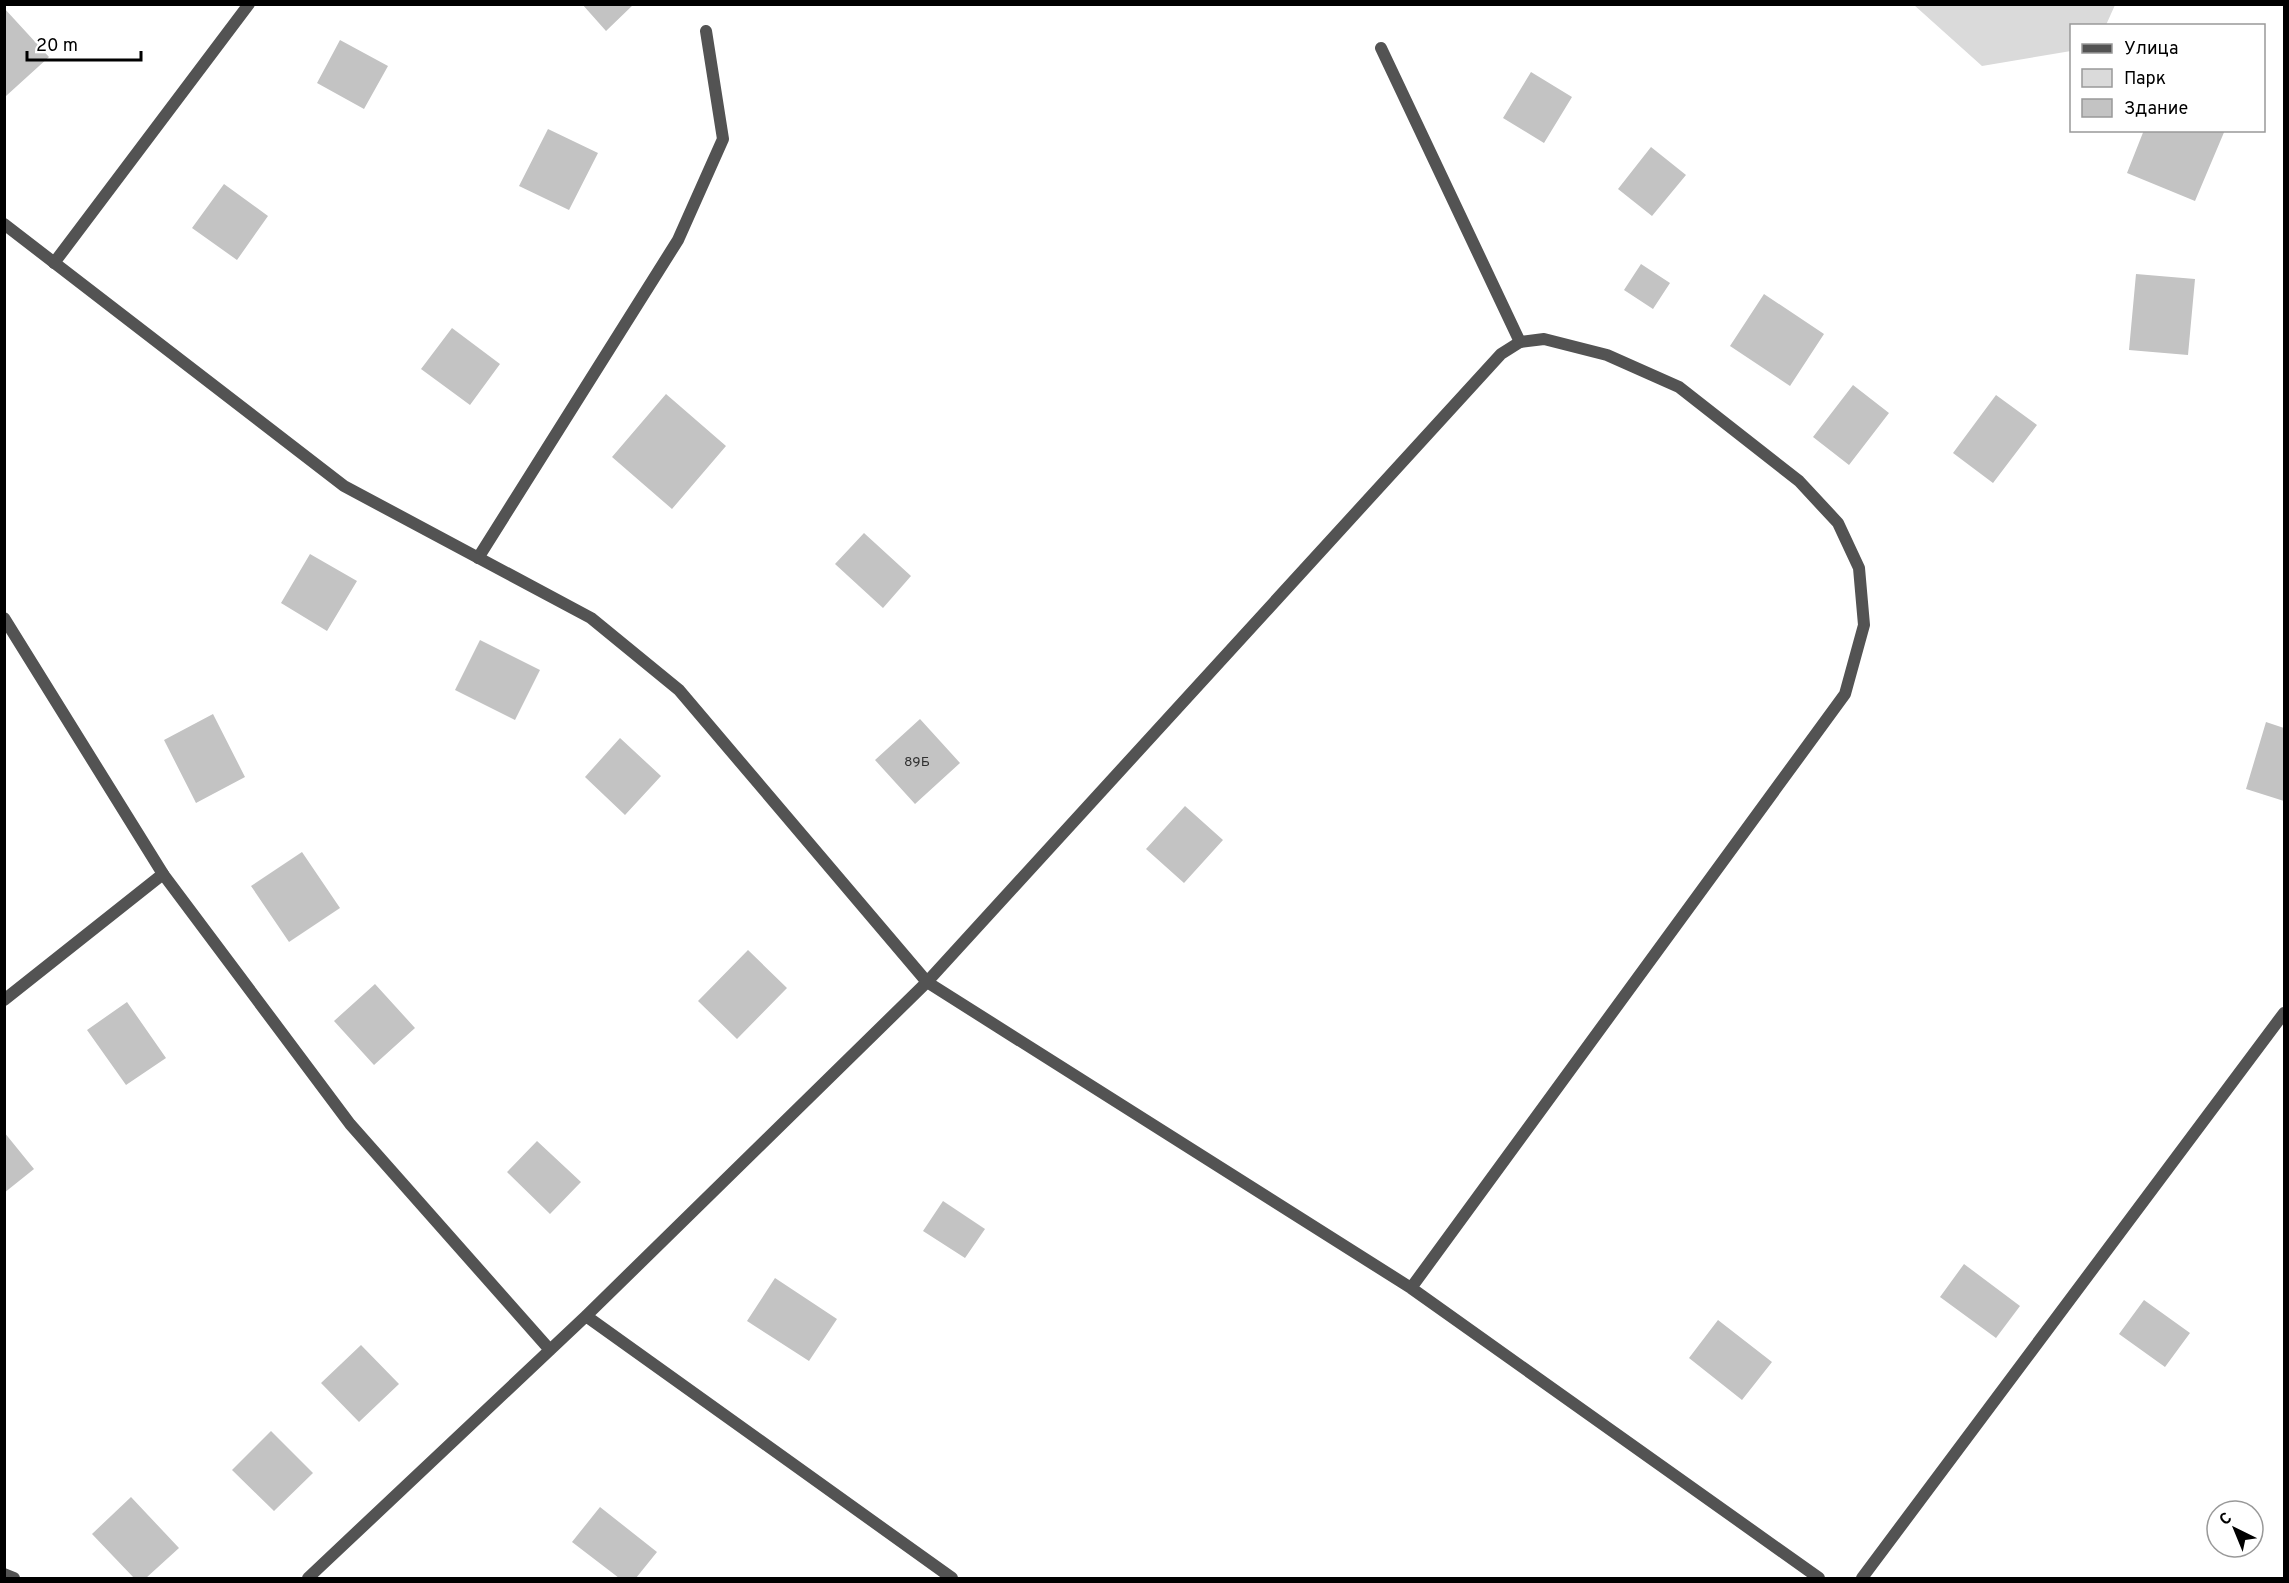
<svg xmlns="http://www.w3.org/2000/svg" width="2289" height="1583" font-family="Overpass,sans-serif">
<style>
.green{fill:#dadada}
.building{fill:#c3c3c3}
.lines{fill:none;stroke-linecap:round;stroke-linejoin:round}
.lane{stroke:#535353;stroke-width:12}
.street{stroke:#535353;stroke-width:12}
.labels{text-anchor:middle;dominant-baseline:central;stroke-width:6;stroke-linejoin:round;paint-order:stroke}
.number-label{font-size:14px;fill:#313131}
</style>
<rect width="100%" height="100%" fill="#fff"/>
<path class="green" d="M 1914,5 L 2115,5 L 2106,25 L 2072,26 L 2071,51 L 1982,66 Z"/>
<path class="building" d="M 582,4 L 634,4 L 606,31 Z
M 4,8 L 49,57 L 6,96 L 4,93 Z
M 340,40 L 388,66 L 364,109 L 317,83 Z
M 1531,72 L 1572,97 L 1544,143 L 1503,118 Z
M 548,129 L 598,153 L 569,210 L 519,186 Z
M 2144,130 L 2225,130 L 2195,201 L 2127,173 Z
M 1651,147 L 1686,175 L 1652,216 L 1618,189 Z
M 224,184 L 268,216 L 237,260 L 192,228 Z
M 1641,264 L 1670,283 L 1653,309 L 1624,290 Z
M 2136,274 L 2195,279 L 2188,355 L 2129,350 Z
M 1764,294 L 1824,334 L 1790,386 L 1730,346 Z
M 452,328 L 500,364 L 470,405 L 421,369 Z
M 1853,385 L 1889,413 L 1849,465 L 1813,437 Z
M 666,394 L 726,446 L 672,509 L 612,457 Z
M 1996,395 L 2037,425 L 1993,483 L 1953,453 Z
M 864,533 L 911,576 L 883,608 L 835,564 Z
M 310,554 L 357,581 L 327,631 L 281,603 Z
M 480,640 L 540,670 L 515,720 L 455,690 Z
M 213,714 L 245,777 L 196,803 L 164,740 Z
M 920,719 L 960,763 L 915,804 L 875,760 Z
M 2266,722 L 2284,728 L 2284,801 L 2246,789 Z
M 620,738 L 661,776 L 625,815 L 585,777 Z
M 1185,806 L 1223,840 L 1184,883 L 1146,849 Z
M 302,852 L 340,908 L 289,942 L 251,886 Z
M 748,950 L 787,988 L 737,1039 L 698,1001 Z
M 375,984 L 415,1028 L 374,1065 L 334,1021 Z
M 127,1002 L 166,1058 L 126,1085 L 87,1030 Z
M 4,1132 L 34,1169 L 4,1193 Z
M 537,1141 L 581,1182 L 550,1214 L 507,1172 Z
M 943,1201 L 985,1229 L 965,1258 L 923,1231 Z
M 1964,1264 L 2020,1306 L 1996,1338 L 1940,1297 Z
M 775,1278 L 837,1319 L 809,1361 L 747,1321 Z
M 2144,1300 L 2190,1333 L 2165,1367 L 2119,1334 Z
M 1718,1320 L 1772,1362 L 1742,1400 L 1689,1358 Z
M 361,1345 L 399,1384 L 359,1422 L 321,1383 Z
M 271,1431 L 313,1473 L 274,1511 L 232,1470 Z
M 131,1497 L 179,1548 L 146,1578 L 134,1578 L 92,1534 Z
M 600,1507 L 657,1552 L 636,1578 L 619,1578 L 572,1542 Z"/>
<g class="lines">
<path class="lane" d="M 1381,48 L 1520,342
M 54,263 L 249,4
M 478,558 L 678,240 L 723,139 L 706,31
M 4,1000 L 163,874"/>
<path class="street" d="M 4,224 L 344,486 L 591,618 L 679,690 L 927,982 L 1411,1288 L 1819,1578
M 4,618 L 163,874 L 350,1124 L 550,1350
M 586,1316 L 952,1578
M 4,1574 L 14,1578
M 308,1578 L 586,1316 L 927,982 L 1501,354 L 1520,342 L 1544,339 L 1607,355 L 1679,387 L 1799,481 L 1838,523 L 1859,568 L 1864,625 L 1845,694 L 1411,1288
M 1862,1578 L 2284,1013"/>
</g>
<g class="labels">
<g class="number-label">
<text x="917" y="762">89Б</text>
</g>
</g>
<rect width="2289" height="1583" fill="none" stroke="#000000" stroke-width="12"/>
<rect x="2070" y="24" width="195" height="108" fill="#ffffff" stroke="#999999" stroke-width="1.5"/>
<rect x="2082" y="44" width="30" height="9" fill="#535353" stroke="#999999" stroke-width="1.5"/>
<text x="2124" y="54" font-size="18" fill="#000000">Улица</text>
<rect x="2082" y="69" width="30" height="18" fill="#dadada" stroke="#999999" stroke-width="1.5"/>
<text x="2124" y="84" font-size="18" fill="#000000">Парк</text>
<rect x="2082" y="99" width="30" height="18" fill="#c3c3c3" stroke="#999999" stroke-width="1.5"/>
<text x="2124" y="114" font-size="18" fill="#000000">Здание</text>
<g transform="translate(2235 1529) rotate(317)"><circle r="28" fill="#ffffff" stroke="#999999" stroke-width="1.5"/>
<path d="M0-4.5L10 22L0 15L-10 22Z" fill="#000000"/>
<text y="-9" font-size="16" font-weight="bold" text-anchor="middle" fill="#000000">С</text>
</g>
<path d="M27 51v9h114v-9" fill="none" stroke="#000000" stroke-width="3"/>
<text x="36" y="51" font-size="18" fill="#000000" stroke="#ffffff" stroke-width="4.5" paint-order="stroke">20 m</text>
</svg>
